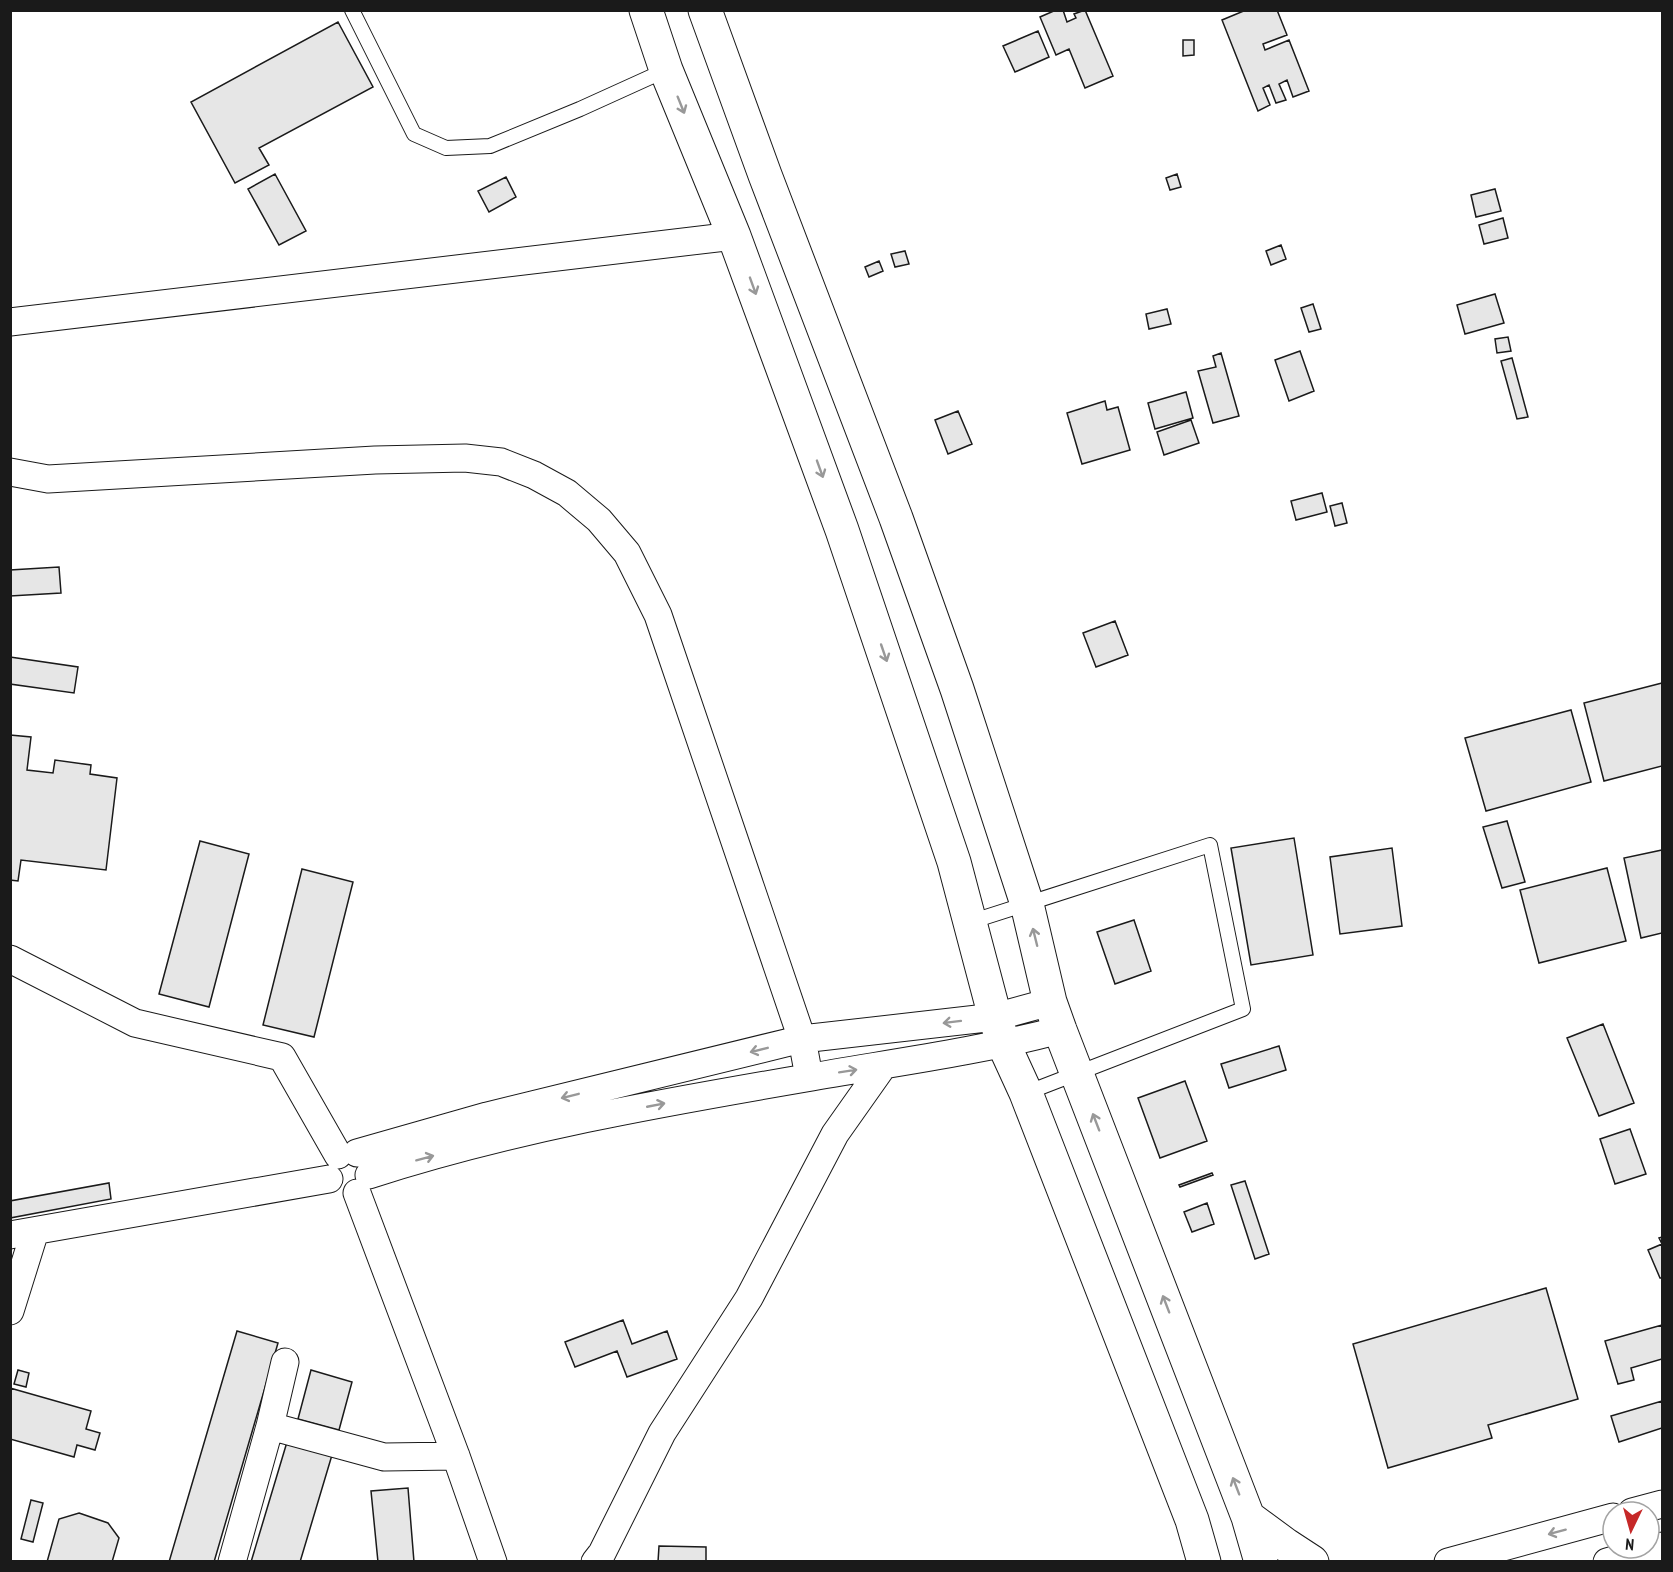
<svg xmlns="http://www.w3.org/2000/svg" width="1673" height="1572" font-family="'PT Sans Narrow',sans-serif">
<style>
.building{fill:#e6e6e6;stroke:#1a1a1a;stroke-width:1.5}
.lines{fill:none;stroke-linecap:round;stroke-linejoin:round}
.service-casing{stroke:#1a1a1a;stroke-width:16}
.minor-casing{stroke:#1a1a1a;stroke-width:29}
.trunk-casing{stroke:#1a1a1a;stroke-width:35}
.service{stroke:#fff;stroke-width:14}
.minor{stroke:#fff;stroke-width:27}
.trunk{stroke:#fff;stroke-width:33}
.oneway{stroke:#989898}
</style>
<rect width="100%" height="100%" fill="#fff"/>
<path class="building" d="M 1056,10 L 1063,10 L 1067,22 L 1076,18 L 1074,14 L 1085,10 L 1113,76 L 1085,88 L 1069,49 L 1056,55 L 1040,17 Z
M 1246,10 L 1277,10 L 1287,35 L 1263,44 L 1265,50 L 1289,40 L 1309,91 L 1293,97 L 1287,80 L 1279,84 L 1286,100 L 1276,103 L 1269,85 L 1263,88 L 1270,105 L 1258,111 L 1222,20 Z
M 338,22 L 373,87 L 259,148 L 269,165 L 235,183 L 191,102 Z
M 1038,31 L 1049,57 L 1015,72 L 1003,46 Z
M 1183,40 L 1194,40 L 1194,55 L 1183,56 Z
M 275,174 L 306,231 L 279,245 L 248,189 Z
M 1177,174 L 1181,187 L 1170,190 L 1166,178 Z
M 506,177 L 516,197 L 489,212 L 478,191 Z
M 1495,189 L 1501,211 L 1476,217 L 1471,195 Z
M 1503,218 L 1508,238 L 1484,244 L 1479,225 Z
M 1281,245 L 1286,259 L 1271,265 L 1266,251 Z
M 905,251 L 909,264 L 895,267 L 891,254 Z
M 879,261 L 883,271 L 869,277 L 865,267 Z
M 1495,294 L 1504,323 L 1465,334 L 1457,305 Z
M 1313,304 L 1321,329 L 1309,332 L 1301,308 Z
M 1167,309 L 1171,324 L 1149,329 L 1146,314 Z
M 1508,337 L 1511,351 L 1497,353 L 1495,339 Z
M 1300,351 L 1314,391 L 1289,401 L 1275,360 Z
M 1221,353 L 1239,416 L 1213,423 L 1198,371 L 1216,367 L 1213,356 Z
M 1512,358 L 1528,417 L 1517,419 L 1501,361 Z
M 1186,392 L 1193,418 L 1155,429 L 1148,403 Z
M 1105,401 L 1107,410 L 1118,407 L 1130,450 L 1082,464 L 1067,413 Z
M 958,411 L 972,444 L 948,454 L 935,420 Z
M 1191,420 L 1199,443 L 1164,455 L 1157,432 Z
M 1322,493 L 1327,512 L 1296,520 L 1291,501 Z
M 1342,503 L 1347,523 L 1335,526 L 1330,506 Z
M 59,567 L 61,593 L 10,596 L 10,570 Z
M 1115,621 L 1128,655 L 1096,667 L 1083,633 Z
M 10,657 L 78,667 L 74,693 L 10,684 Z
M 1662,683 L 1662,766 L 1604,781 L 1584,703 Z
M 1571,710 L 1591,782 L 1486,811 L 1465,738 Z
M 10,735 L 31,737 L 27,770 L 53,773 L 55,760 L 91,765 L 90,774 L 117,778 L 106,870 L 21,860 L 18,881 L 10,880 Z
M 1507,821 L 1525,882 L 1502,888 L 1483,827 Z
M 1294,838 L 1313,955 L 1251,965 L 1231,848 Z
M 200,841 L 249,854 L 209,1007 L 159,994 Z
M 1392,848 L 1402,926 L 1340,934 L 1330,857 Z
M 1662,850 L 1662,933 L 1641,938 L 1624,858 Z
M 1607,868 L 1626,941 L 1539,963 L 1520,890 Z
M 302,869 L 353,882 L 314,1037 L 263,1025 Z
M 1134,920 L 1151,971 L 1115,984 L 1097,932 Z
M 1603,1024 L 1634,1103 L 1599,1116 L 1567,1038 Z
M 1279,1046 L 1286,1070 L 1229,1088 L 1221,1064 Z
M 1185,1081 L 1207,1141 L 1160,1158 L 1138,1098 Z
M 1630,1129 L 1646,1174 L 1615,1184 L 1600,1139 Z
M 1212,1173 L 1213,1175 L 1180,1187 L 1179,1185 Z
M 1245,1181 L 1269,1254 L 1255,1259 L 1231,1185 Z
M 109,1183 L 111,1199 L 10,1218 L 10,1201 Z
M 1207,1203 L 1214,1224 L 1192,1232 L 1184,1212 Z
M 1662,1237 L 1662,1278 L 1660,1278 L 1648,1250 L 1662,1244 L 1659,1238 Z
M 1546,1288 L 1578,1399 L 1488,1425 L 1492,1438 L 1388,1468 L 1353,1344 Z
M 623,1320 L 632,1344 L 667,1331 L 677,1359 L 627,1377 L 617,1351 L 575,1367 L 565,1342 Z
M 1662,1325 L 1662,1359 L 1631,1368 L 1634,1380 L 1618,1384 L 1605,1341 Z
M 237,1331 L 278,1343 L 214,1562 L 169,1562 Z
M 18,1370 L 29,1373 L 26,1387 L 14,1384 Z
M 311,1370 L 352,1382 L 339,1430 L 298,1419 Z
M 10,1388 L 91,1411 L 86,1429 L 100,1433 L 95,1450 L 77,1445 L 74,1457 L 10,1439 Z
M 1662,1401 L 1662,1428 L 1619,1442 L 1611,1416 Z
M 287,1442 L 332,1455 L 300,1562 L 251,1562 Z
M 408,1488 L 414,1562 L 378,1562 L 371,1491 Z
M 31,1500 L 43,1503 L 33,1542 L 21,1539 Z
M 79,1513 L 108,1523 L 119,1538 L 112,1562 L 47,1562 L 59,1519 Z
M 659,1546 L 706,1547 L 706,1562 L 658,1562 Z"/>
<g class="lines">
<defs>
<path id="service" d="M 352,10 L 414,134 L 446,148 L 490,146 L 580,109 L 666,70
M 970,922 L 1210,845 L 1243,1009 L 1026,1093"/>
<path id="minor" d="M 10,322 L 734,236
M 10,472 L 48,479 L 375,460 L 465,458 L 501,462 L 534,475 L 567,493 L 599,520 L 627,553 L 658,615 L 802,1039 L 809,1077
M 10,959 L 135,1023 L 282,1057 L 338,1155
M 357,1153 L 487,1116 L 802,1039 L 995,1017 L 1050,1002
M 369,1175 C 511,1129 660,1103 806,1078 C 891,1063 976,1052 1060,1030
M 357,1193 L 456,1456 L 493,1562
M 10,1235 L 329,1179
M 10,1311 L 35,1231
M 270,1426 L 384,1457 L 456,1456
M 1632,1512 L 1662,1504
M 232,1562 L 270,1426 L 285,1362
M 595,1562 L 602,1553 L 662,1433 L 749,1298 L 835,1134 L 883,1066
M 1448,1562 L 1613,1517
M 1607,1562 L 1662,1546"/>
<path id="trunk" d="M 646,10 L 666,70 L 734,236 L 842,530 L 954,862 L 995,1017 L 1004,1045 L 1026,1093 L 1192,1520 L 1204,1562
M 705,10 L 765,175 L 896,518 L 957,689 L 1027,904 L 1050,1002 L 1060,1030 L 1248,1517 L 1261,1562
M 1248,1517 L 1286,1545 L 1312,1562"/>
</defs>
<use href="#service" class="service-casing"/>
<use href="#minor" class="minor-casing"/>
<use href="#trunk" class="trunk-casing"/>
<use href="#service" class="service"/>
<use href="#minor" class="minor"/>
<use href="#trunk" class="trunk"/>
</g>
<defs><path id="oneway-shaft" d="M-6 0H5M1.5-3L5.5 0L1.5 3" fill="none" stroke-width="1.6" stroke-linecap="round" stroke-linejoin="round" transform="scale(1.5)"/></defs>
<g class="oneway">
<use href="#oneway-shaft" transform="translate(681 105) rotate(68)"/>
<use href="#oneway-shaft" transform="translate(753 286) rotate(70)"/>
<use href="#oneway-shaft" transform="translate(820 469) rotate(70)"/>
<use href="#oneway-shaft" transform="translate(884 653) rotate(71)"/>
<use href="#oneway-shaft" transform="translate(1035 937) rotate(-104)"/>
<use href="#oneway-shaft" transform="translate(952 1022) rotate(173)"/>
<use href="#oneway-shaft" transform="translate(759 1050) rotate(166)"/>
<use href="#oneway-shaft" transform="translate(848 1071) rotate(-9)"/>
<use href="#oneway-shaft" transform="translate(570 1096) rotate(166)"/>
<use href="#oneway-shaft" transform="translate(656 1105) rotate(-11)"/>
<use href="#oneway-shaft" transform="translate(1096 1122) rotate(-111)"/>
<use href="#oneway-shaft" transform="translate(425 1158) rotate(-15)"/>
<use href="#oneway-shaft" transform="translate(1166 1304) rotate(-111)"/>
<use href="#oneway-shaft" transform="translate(1236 1486) rotate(-111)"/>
<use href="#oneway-shaft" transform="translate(1557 1532) rotate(165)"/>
</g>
<rect width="1673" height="1572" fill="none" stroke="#1a1a1a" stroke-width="24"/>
<g transform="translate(1631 1530) rotate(185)"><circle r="28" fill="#ffffff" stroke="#a3a3a3" stroke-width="1.5"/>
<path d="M0-4.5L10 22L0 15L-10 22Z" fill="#c62828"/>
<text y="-9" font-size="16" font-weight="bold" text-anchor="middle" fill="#1a1a1a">N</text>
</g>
</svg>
